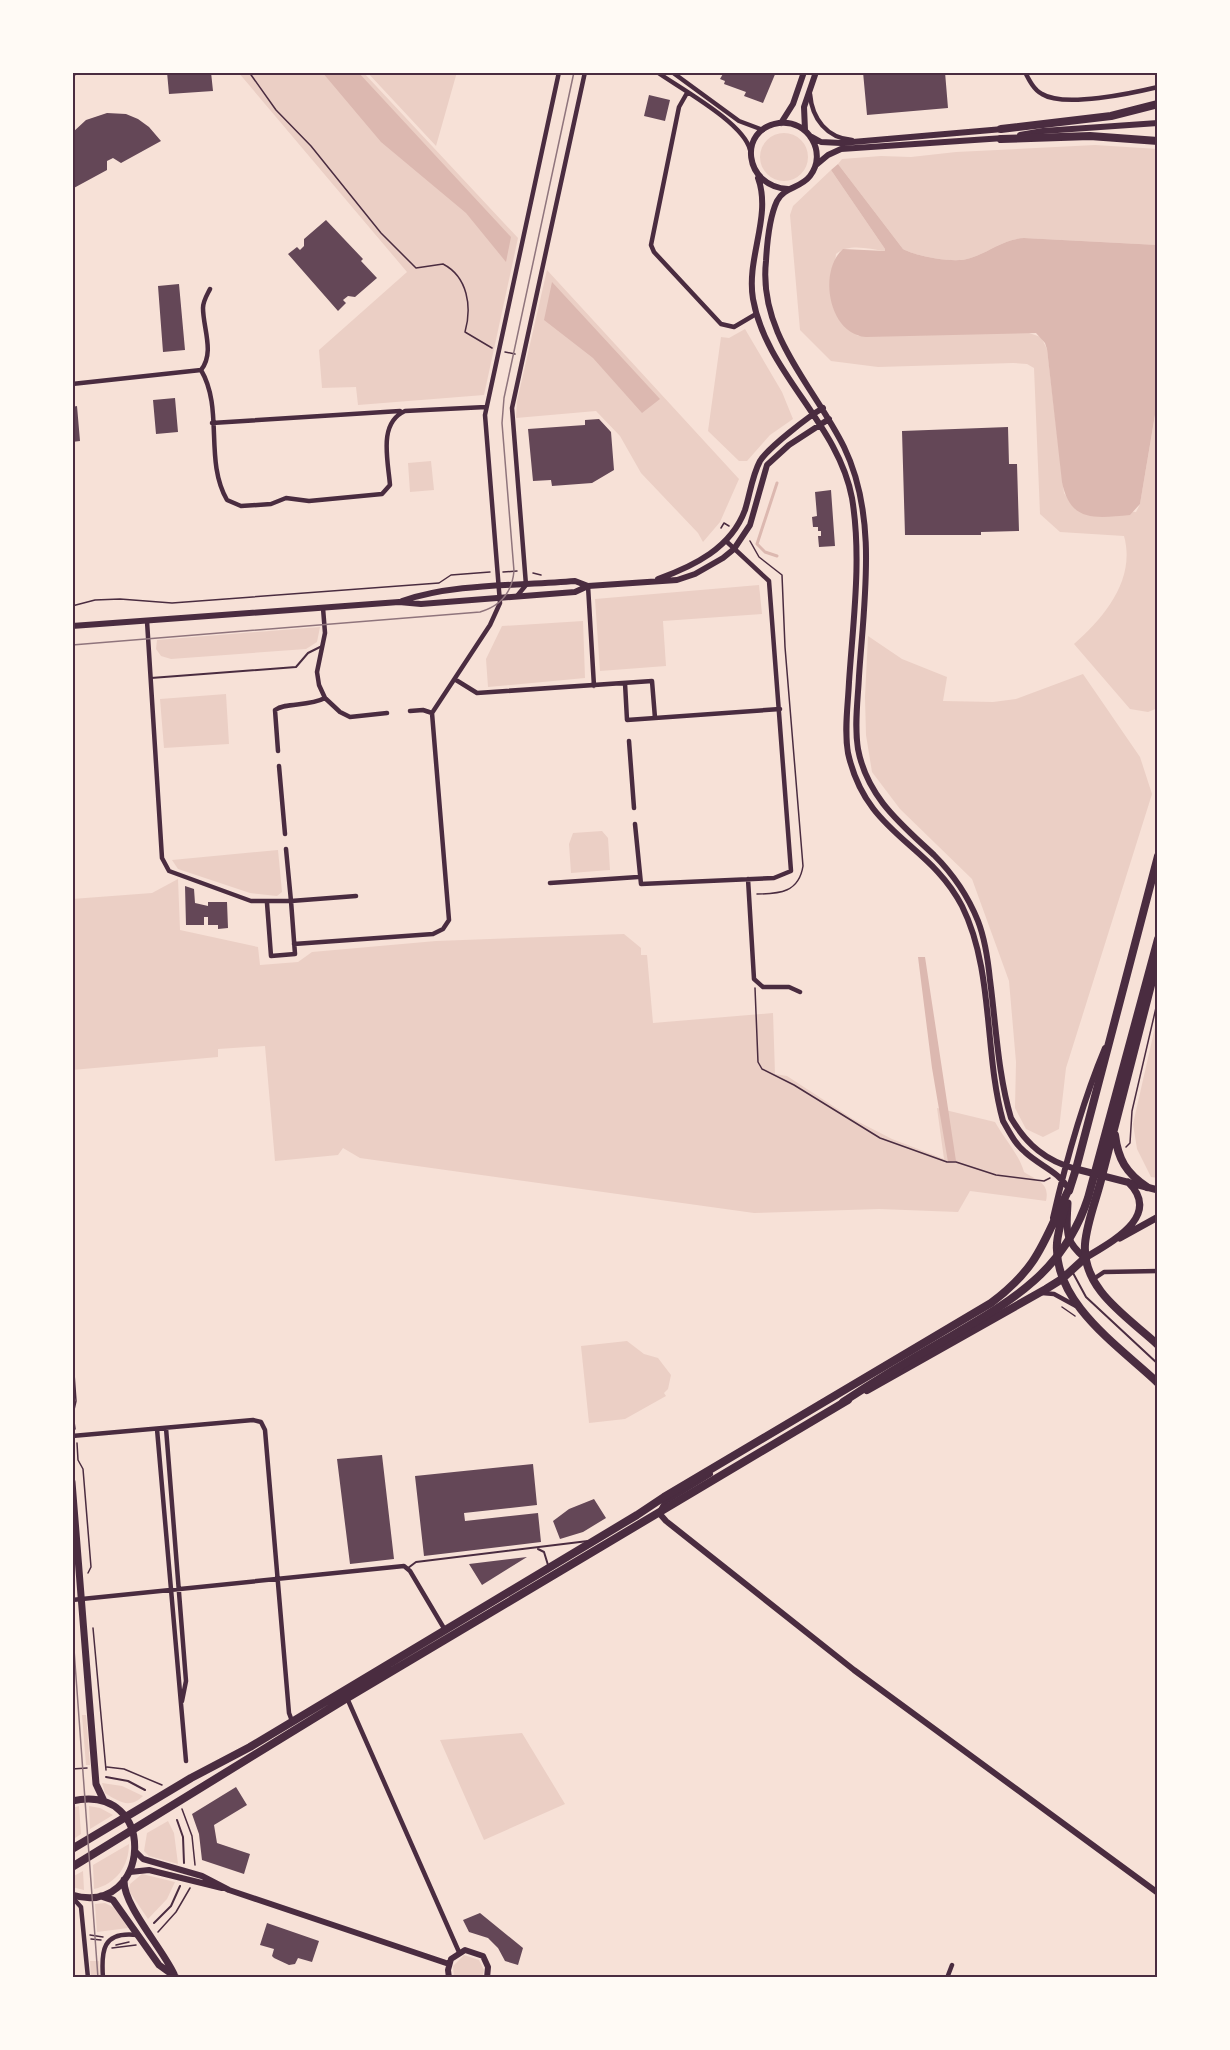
<svg xmlns="http://www.w3.org/2000/svg" width="1230" height="2050" font-family="'Source Serif 4',serif">
<style>
.green{fill:#ebcfc5}
.water{fill:#dcb8b0}
.lines{fill:none;stroke-linecap:round;stroke-linejoin:round}
.stream{stroke:#dcb8b0;stroke-width:3}
.building{fill:#644757}
.path{stroke:#4a2c40;stroke-width:1.5}
.service{stroke:#4a2c40;stroke-width:2}
.minor{stroke:#4a2c40;stroke-width:4.5}
.tertiary{stroke:#4a2c40;stroke-width:6}
.secondary{stroke:#4a2c40;stroke-width:7}
.primary{stroke:#4a2c40;stroke-width:8}
.trunk{stroke:#4a2c40;stroke-width:8}
.tram{stroke:#8f747c;stroke-width:1.5}
.neatline{fill:none;stroke:#4a2c40;stroke-width:2}
</style>
<rect width="100%" height="100%" fill="#f7e1d7"/>
<path class="green" d="M 238,72 L 363,72 L 518,238 L 484,395 L 358,405 L 356,387 L 322,388 L 319,350 L 407,272 Z
M 367,72 L 457,72 L 436,146 Z
M760 157a24 24 0 1 1 48 0a24 24 0 1 1-48 0Z
M 1095,145 L 1158,149 L 1158,245 L 1024,238 C 1002,239 987,254 967,259 C 953,263 915,256 903,249 L 838,164 L 842,159 L 881,156 L 911,157 L 956,152 Z
M 831,170 L 885,249 L 885,251 C 868,249 850,243 836,254 C 832,293 822,312 858,336 L 1026,332 L 1041,337 L 1047,349 L 1064,493 L 1074,508 L 1136,512 L 1140,504 L 1158,397 L 1158,708 L 1148,712 L 1130,709 L 1074,644 C 1105,617 1136,579 1124,536 L 1060,532 L 1040,514 L 1034,368 L 1027,364 L 1013,363 L 878,367 L 831,361 L 800,330 L 790,215 L 793,206 Z
M 547,270 L 739,479 L 720,522 L 703,542 L 698,533 L 641,473 L 620,436 L 596,411 L 516,418 L 517,401 Z
M 745,329 L 782,392 L 793,419 L 770,435 L 747,461 L 739,461 L 708,431 L 721,337 L 729,338 Z
M 431,461 L 434,490 L 410,492 L 408,463 Z
M 759,585 L 762,614 L 663,621 L 666,666 L 600,671 L 595,599 Z
M 583,621 L 585,678 L 488,687 L 486,659 L 502,626 Z
M 320,627 L 317,642 L 306,649 L 171,659 L 161,656 L 156,649 L 157,640 Z
M 868,636 L 902,659 L 947,677 L 943,701 L 993,702 L 1016,699 L 1083,674 L 1140,757 L 1152,794 L 1066,1068 L 1059,1129 L 1043,1137 L 1026,1129 L 1015,1108 L 1016,1062 L 1009,981 L 972,879 L 900,809 L 872,772 L 866,735 L 865,697 Z
M 226,694 L 229,744 L 164,748 L 160,699 Z
M 602,831 L 608,838 L 610,870 L 571,873 L 569,844 L 573,833 Z
M 278,850 L 282,892 L 277,896 L 250,893 L 178,869 L 172,860 Z
M 178,879 L 180,930 L 258,947 L 260,965 L 298,962 L 312,952 L 436,941 L 624,934 L 641,948 L 641,955 L 647,955 L 653,1023 L 773,1013 L 775,1074 L 787,1076 L 853,1119 L 892,1139 L 944,1159 L 937,1108 L 995,1122 C 1004,1138 1020,1156 1024,1172 C 1038,1181 1050,1183 1046,1201 L 970,1191 L 958,1212 L 879,1209 L 754,1213 L 360,1158 L 343,1148 L 338,1155 L 275,1161 L 265,1046 L 218,1049 L 218,1057 L 72,1070 L 72,899 L 152,893 Z
M 1158,1014 L 1158,1178 L 1151,1177 L 1137,1149 L 1133,1124 Z
M 627,1341 L 644,1354 L 658,1358 L 671,1375 L 668,1389 L 664,1393 L 666,1396 L 625,1419 L 589,1423 L 581,1346 Z
M 82,1715 L 86,1715 L 90,1765 L 86,1765 Z
M 522,1733 L 565,1804 L 484,1840 L 440,1740 Z
M 102,1783 L 122,1786 L 143,1796 C 130,1809 119,1802 105,1793 Z
M 79,1806 L 81,1834 L 72,1840 L 72,1808 Z
M 89,1806 L 100,1808 L 113,1815 L 90,1829 Z
M 168,1821 L 174,1833 L 178,1864 L 149,1856 L 144,1851 L 147,1833 Z
M 129,1844 C 129,1866 116,1884 94,1889 L 93,1865 Z
M 83,1871 L 84,1890 L 72,1887 L 72,1877 Z
M 142,1874 L 175,1882 L 167,1899 L 148,1919 L 129,1891 L 130,1884 Z
M 105,1903 L 115,1908 L 128,1928 L 97,1932 L 95,1904 Z
M 464,1955 L 479,1960 L 484,1970 L 482,1978 L 454,1978 L 453,1966 Z
M 90,1961 L 99,1961 L 100,1978 L 91,1978 Z"/>
<path class="water" d="M 322,72 L 358,72 L 511,237 L 506,262 L 466,213 L 381,142 Z
M 838,164 L 903,249 C 915,256 953,263 967,259 C 987,254 1002,239 1024,238 L 1158,245 L 1158,397 L 1140,504 L 1130,515 C 1096,518 1070,523 1062,482 L 1047,349 L 1045,343 L 1036,333 L 866,337 C 828,334 818,271 843,249 L 885,251 L 885,249 L 831,170 Z
M 552,282 L 660,399 L 642,413 L 593,358 L 544,320 Z
M 918,957 L 925,957 L 956,1161 L 948,1162 L 932,1068 Z"/>
<g class="lines">
<path class="stream" d="M 777,483 L 757,544 L 765,552 L 777,556"/>
</g>
<path class="building" d="M 167,72 L 211,72 L 213,91 L 169,94 Z
M 724,72 L 776,72 L 763,103 L 744,96 L 746,92 L 724,84 L 725,81 L 720,79 Z
M 863,72 L 945,72 L 948,108 L 867,115 Z
M 649,95 L 670,100 L 665,121 L 644,116 Z
M 107,113 L 126,114 L 138,119 L 149,127 L 161,141 L 121,163 L 113,158 L 107,161 L 107,170 L 72,189 L 72,133 L 86,120 Z
M 326,220 L 363,259 L 361,261 L 377,278 L 355,297 L 348,296 L 343,300 L 346,303 L 338,311 L 288,254 L 297,247 L 300,250 L 304,246 L 304,239 Z
M 179,284 L 185,350 L 163,352 L 158,286 Z
M 175,398 L 178,432 L 156,434 L 153,400 Z
M 77,406 L 80,441 L 72,442 L 72,407 Z
M 599,419 L 611,432 L 614,470 L 592,483 L 552,486 L 551,480 L 533,481 L 528,429 L 585,425 L 585,420 Z
M 1008,427 L 1009,464 L 1017,464 L 1019,531 L 981,532 L 981,535 L 905,535 L 902,431 Z
M 831,490 L 835,546 L 819,547 L 818,536 L 821,536 L 821,531 L 818,531 L 818,527 L 813,527 L 812,517 L 817,516 L 815,492 Z
M 185,886 L 194,889 L 195,903 L 208,906 L 208,902 L 227,902 L 228,928 L 218,929 L 218,925 L 208,925 L 208,917 L 204,917 L 204,925 L 186,925 Z
M 382,1455 L 394,1559 L 350,1564 L 337,1459 Z
M 533,1464 L 537,1505 L 464,1513 L 465,1521 L 538,1513 L 541,1542 L 424,1556 L 415,1476 Z
M 594,1499 L 606,1518 L 583,1532 L 560,1539 L 553,1521 L 569,1509 Z
M 527,1557 L 482,1585 L 469,1564 Z
M 236,1787 L 247,1805 L 214,1825 L 217,1843 L 250,1854 L 244,1874 L 202,1860 L 199,1834 L 192,1814 Z
M 480,1913 L 523,1948 L 518,1965 L 505,1961 L 498,1948 L 488,1938 L 469,1932 L 463,1920 Z
M 267,1923 L 319,1941 L 312,1962 L 298,1958 L 295,1964 L 289,1965 L 274,1958 L 272,1956 L 274,1949 L 260,1945 Z"/>
<g class="lines">
<path class="path" d="M 249,72 L 276,110 L 311,146 L 381,233 L 416,268 L 443,264 C 468,277 472,307 465,332 L 492,348
M 505,352 L 515,354
M 721,528 L 724,523 L 729,526
M 750,541 L 759,557 L 782,575 L 785,647 L 803,866 C 799,892 780,894 757,894
M 503,572 L 517,571
M 533,573 L 541,575
M 72,606 L 95,600 L 120,599 L 172,603 L 439,583 L 451,575 L 490,572
M 755,988 L 758,1062 L 762,1069 L 794,1085 L 880,1138 L 947,1162 L 956,1162 L 996,1175 L 1044,1181 L 1050,1178
M 1126,1147 L 1130,1143 L 1132,1111 L 1158,999
M 1062,1307 L 1075,1316
M 72,1346 L 76,1401 L 73,1414 L 75,1429
M 77,1443 L 78,1460 L 83,1469 L 91,1567 L 88,1573
M 93,1628 L 106,1770
M 107,1767 L 124,1769 L 162,1785
M 72,1769 L 87,1768
M 182,1809 L 192,1836 L 195,1865
M 158,1932 L 176,1912 L 190,1888
M 90,1935 L 103,1937
M 91,1939 L 101,1940
M 116,1945 L 129,1942
M 112,1948 L 136,1945"/>
<path class="service" d="M 151,678 L 296,667 L 308,653 L 322,646
M 1073,1273 L 1086,1297 L 1158,1364
M 538,1549 L 544,1552 L 548,1565
M 408,1568 L 416,1562 L 588,1541
M 106,1777 L 128,1781 L 145,1790
M 177,1820 L 183,1837 L 184,1863
M 154,1923 L 171,1906 L 180,1886"/>
<path class="minor" d="M 657,72 C 681,89 744,123 750,150
M 672,72 L 739,121 L 763,130
M 1025,72 C 1029,80 1034,90 1042,94 C 1064,108 1133,93 1158,87
M 687,93 L 679,107 L 651,245 L 654,252 L 721,324 L 734,327 L 756,314
M 810,94 C 812,119 827,138 852,140
M 201,370 C 224,409 204,460 227,500 L 241,506 L 271,504 L 286,498 L 309,501 L 382,494 L 390,485 C 388,460 378,423 405,411 L 486,407
M 201,370 C 215,353 203,328 203,308 C 203,301 207,295 210,289
M 72,384 L 201,370
M 212,423 L 400,411
M 588,586 L 594,686
M 517,596 L 526,585 L 512,408 L 585,72
M 323,608 L 325,633 L 317,672 L 319,685 L 325,698 L 340,712 L 350,717 L 387,713
M 147,621 L 162,858 L 169,871 L 251,901 L 291,901 L 295,954 L 271,956 L 267,903
M 456,680 L 477,693 L 652,681 L 655,718
M 625,683 L 627,720 L 780,709
M 410,711 L 423,710 L 432,713 L 490,625 L 500,603 L 485,415 L 559,72
M 629,741 L 634,808
M 278,751 L 275,710 C 286,702 308,707 325,698
M 279,766 L 285,834
M 635,824 L 641,884 L 774,878 L 791,871 L 769,581 L 726,541
M 286,849 L 291,901 L 356,896
M 748,879 L 754,979 L 763,987 L 789,987 L 800,992
M 550,883 L 638,877
M 294,944 L 433,934 L 443,929 L 449,920 L 432,713
M 1092,1280 L 1104,1272 L 1158,1271
M 1042,1293 L 1054,1294 L 1076,1306
M 166,1428 L 186,1681 L 182,1701
M 157,1429 L 186,1761
M 72,1436 L 253,1420 L 261,1422 L 265,1430 L 289,1713 L 292,1721
M 72,1600 L 404,1566 L 410,1571 L 445,1630
M 347,1698 L 459,1952
M 72,1897 L 81,1907 L 88,1978
M 103,1978 C 101,1951 102,1931 137,1935
M 947,1978 L 952,1965"/>
<path class="tertiary" d="M 72,74 L 75,72
M 781,123 L 793,104 L 804,72
M 805,130 L 804,107 L 816,72
M 1020,135 L 1043,131 L 1158,123
M 812,137 L 821,142 L 841,143 L 1003,129
M 816,165 L 828,155 L 841,149 L 1004,138
M 758,178 C 772,216 746,258 753,299 C 766,373 838,423 852,498 C 862,558 853,622 849,682 C 848,705 844,730 848,753 C 866,835 929,842 962,906 C 994,970 984,1053 1003,1121 C 1010,1133 1015,1144 1025,1152 C 1040,1166 1058,1171 1069,1189
M 788,189 C 744,187 737,129 779,123 C 808,119 828,153 810,176 C 801,188 784,187 777,201 C 769,218 767,243 766,261 C 758,334 814,386 844,447 C 878,517 864,601 859,676 C 858,699 854,725 858,749 C 867,797 901,824 934,855 C 953,874 968,896 978,921 C 985,939 988,960 990,980 C 996,1025 998,1075 1011,1118 C 1027,1145 1046,1161 1076,1169
M 658,579 C 694,566 731,548 745,510 C 750,494 752,476 760,461 C 768,448 809,416 823,408
M 402,601 C 455,583 518,586 575,581 L 588,586
M 72,626 L 399,602 L 421,604 L 575,592 L 588,586 L 677,580 L 695,574 L 723,558 L 734,549 L 750,525 L 767,465 L 789,445 L 829,419
M 1053,1218 C 1066,1161 1082,1103 1105,1048
M 660,1512 L 666,1501 L 710,1474
M 659,1513 L 666,1521 L 854,1670 L 1158,1893
M 136,1852 L 143,1859 L 202,1876 L 229,1890 L 449,1964
M 130,1872 L 149,1870 L 222,1888
M 449,1978 L 448,1970 L 451,1959 L 465,1950 L 483,1956 L 488,1967 L 487,1978"/>
<path class="secondary" d="M 1076,1169 L 1158,1190
M 1068,1203 C 1067,1230 1063,1240 1085,1258 C 1111,1242 1163,1216 1128,1182
M 1120,1238 L 1158,1217
M 72,1482 L 96,1784 L 104,1801
M 72,1801 C 160,1782 151,1918 72,1895
M 124,1880 C 123,1905 162,1948 174,1974
M 101,1896 L 113,1900 L 159,1965 L 177,1978"/>
<path class="primary" d="M 1102,1176 C 1097,1198 1087,1221 1085,1244 C 1082,1290 1128,1317 1158,1345
M 1069,1191 L 1076,1169
M 1066,1203 C 1063,1216 1058,1230 1057,1243 C 1053,1303 1119,1346 1158,1383
M 867,1390 L 1046,1289 L 1062,1279 L 1085,1258
M 72,1849 L 191,1778 L 250,1747 L 637,1515 L 664,1497 L 991,1303 C 1040,1266 1043,1242 1069,1189
M 72,1867 L 347,1698 L 848,1400"/>
<path class="trunk" d="M 1001,129 L 1111,116 L 1158,104
M 1001,139 L 1090,136 L 1158,141
M 1115,1135 C 1118,1159 1126,1173 1147,1187
M 1076,1169 L 1158,856
M 1102,1176 L 1158,958
M 843,1402 C 875,1381 908,1361 941,1342 C 1006,1304 1063,1275 1088,1198 L 1158,939"/>
<path class="tram" d="M 72,645 L 480,612 C 501,606 512,593 514,571 L 502,423 L 504,398 L 574,72
M 72,1622 L 98,1978"/>
</g>
<rect width="1230" height="2050" fill="none" stroke="#fffaf5" stroke-width="147"/>
<rect x="74" y="74" width="1082" height="1902" class="neatline"/>
</svg>
